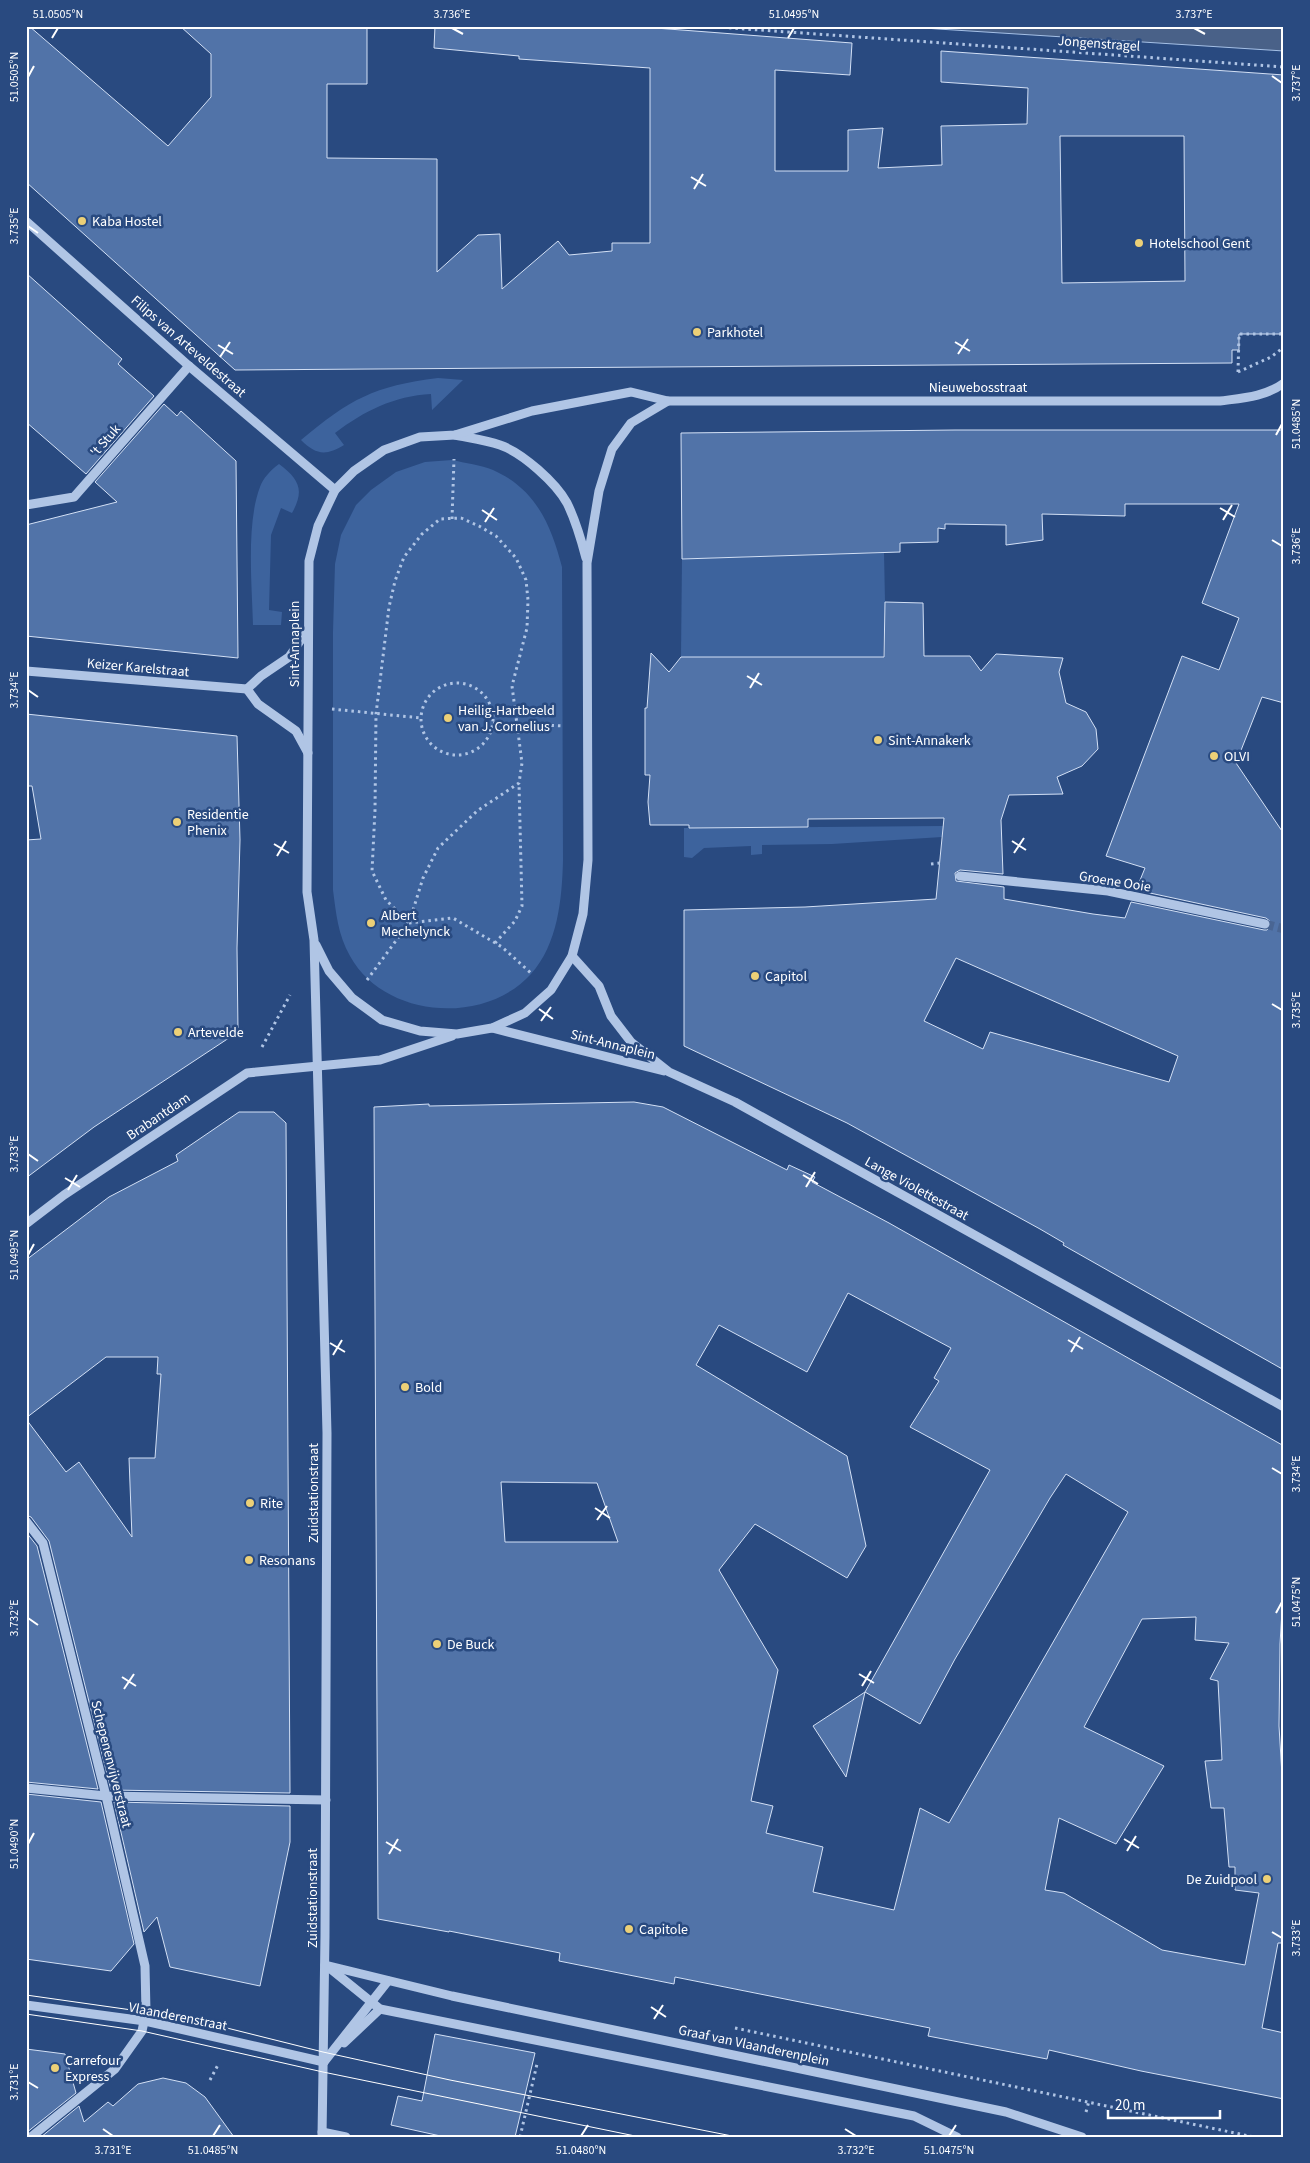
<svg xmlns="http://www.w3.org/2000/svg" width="1310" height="2163" viewBox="0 0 1310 2163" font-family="'Source Sans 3',sans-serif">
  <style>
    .green { fill: #3d639d }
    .water { fill: #496188; stroke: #a5c0e6 }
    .building { fill: #5173a8; stroke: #d3e0f5; fill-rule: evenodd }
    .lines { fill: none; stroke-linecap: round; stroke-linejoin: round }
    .minor-tunnel { stroke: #496593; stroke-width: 9; stroke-dasharray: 9 4.5; stroke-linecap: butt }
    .path { stroke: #b0c5e5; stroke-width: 3; stroke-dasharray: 2.5 4; stroke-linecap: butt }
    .minor { stroke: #b0c5e5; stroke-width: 9 }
    .tram { stroke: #fff; stroke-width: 1 }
    .ticks { fill: none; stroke: #fff; stroke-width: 2 }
    .poi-dot { fill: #ecd077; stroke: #294a80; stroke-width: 2 }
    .labels { text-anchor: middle; stroke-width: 5; stroke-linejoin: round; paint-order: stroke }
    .street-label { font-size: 14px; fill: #fff; stroke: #294a80 }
    .poi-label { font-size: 14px; fill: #fff; stroke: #294a80; text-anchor: start }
    .neatline { fill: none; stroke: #fff; stroke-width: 2 }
    .ticks-label { font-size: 12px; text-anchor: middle; fill: #fff }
  </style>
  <rect width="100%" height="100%" fill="#294a80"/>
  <g class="green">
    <path d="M438,378L463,380L432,410L431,394C394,396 364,411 335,433L344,445C326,456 316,455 301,440C350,399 374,386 438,378Z"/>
    <path d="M452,460C465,463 481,465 493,470C536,489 551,525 562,567L563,860C562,899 558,944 531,974C484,1026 384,1018 350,956C338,935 336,913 333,890V632L335,564L341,535L356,505L371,490L396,472L425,462Z"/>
    <path d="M279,464C299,479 305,490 292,513L281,508L271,535L269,610L282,612L281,625H253C252,586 246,523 260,487C263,478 271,470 279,464Z"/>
    <path d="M884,553L885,602L883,657H681L682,559Z"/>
    <path d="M943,826L942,837L832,844L762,845V854L751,855V846L704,848L692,858L684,857V828Z"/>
  </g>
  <path class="water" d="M897,26H1284V51L938,29Z"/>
  <g class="building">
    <path d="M26,26H29L168,146L211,97V54L180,26H367V84H327V158L437,159V272L478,235L500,234L502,289L558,241L569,255L612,251V243H650V68L519,59V56L434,48L435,26H629L852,43L850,75L775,70V171H848V130L883,128L878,168L942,165L941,126L1027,124L1028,88L941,82V51L1284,75V332H1281V334H1239V350H1232V363L235,370L26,182ZM1060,136H1184L1185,281L1062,283Z"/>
    <path d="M26,273L122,359L118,364L154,396L86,474L26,422Z"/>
    <path d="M164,404L177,416L181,411L236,461L238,658L26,636V525L117,502L95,482Z"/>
    <path d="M955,430H1284V703L1262,697L1236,763L1284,834V1370L1063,1245L1064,1243L1040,1229L847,1123L684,1046V910L805,907L936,899L944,818L808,819V827L689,828V825H650L648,802L650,775H645V708H647L651,653L669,672L681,657H884L885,602L923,603L924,656H970L981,671L996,654L1063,658L1059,672L1066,703L1086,712L1096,729L1098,749L1082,766L1057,777L1063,794L1009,795L1001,820L1003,874L960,870L955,873L956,881L1004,887V899L1093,914L1125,918L1131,902L1264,930H1267L1271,926V922L1266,918L1136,890L1145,868L1106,856L1182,656L1219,670L1239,618L1202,603L1239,504H1125V516L1042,514L1043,540L1006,545V525L945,524V529L938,528V542L900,543V552L682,559L681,433ZM956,958L1178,1056L1169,1082L990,1032L983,1049L924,1021Z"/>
    <path d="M26,714L237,736L240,840L237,948L238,1032L94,1127L26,1178V840L41,839L32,786H26Z"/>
    <path d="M634,1102L663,1107L787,1170L789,1165L815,1177L812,1182L889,1223L1284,1446V1577L1280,1644L1279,1726L1284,1808V1943H1278L1262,2028L1284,2033V2099L1141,2071L1049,2050L1047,2059L928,2036L930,2028L675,1977L674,1984L559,1961L560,1953L449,1931V1932L378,1919L374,1107L429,1104V1106ZM848,1293L951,1348L934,1378L939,1381L910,1427L990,1470L865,1692L920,1724L955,1659L1050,1498L1066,1474L1128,1512L949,1823L920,1808L894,1910L813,1892L823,1847L766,1833L773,1806L751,1801L778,1670L719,1570L755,1524L847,1578L866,1546L847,1456L696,1365L719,1325L807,1372ZM501,1482L597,1483L618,1542H505ZM1196,1617L1195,1640L1229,1643L1210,1679L1218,1681L1222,1760L1205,1761L1211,1808H1224L1229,1867H1235V1890L1259,1893L1245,1965L1162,1950L1064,1893L1045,1890L1059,1818L1116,1844L1164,1766L1084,1727L1142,1619Z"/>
    <path d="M239,1112H274L286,1123L290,1793L111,1790L49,1541L31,1517L26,1515V1419L66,1472L79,1462L132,1537L129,1458H155L161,1374H157L158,1357H106L26,1418V1260L109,1197L178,1161L176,1155Z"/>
    <path d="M26,1532L37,1546L98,1789L26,1782Z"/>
    <path d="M865,1692L846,1777L813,1726Z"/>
    <path d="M26,1794L101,1802L134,1944L111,1971L26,1959Z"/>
    <path d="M114,1802L290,1806V1842L260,1986L170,1967L157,1917L144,1932Z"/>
    <path d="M435,2034L535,2053L515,2137H445L391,2125L398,2096L422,2101Z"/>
    <path d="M26,2049L65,2054L76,2093L26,2133Z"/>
    <path d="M163,2078L186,2083L205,2097L234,2137H41L79,2106L84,2122L108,2102L113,2106L138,2084Z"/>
  </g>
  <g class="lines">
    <path class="minor-tunnel" d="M1265,924L1284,929"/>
    <g class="path">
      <path d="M703,26L1284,67"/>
      <path d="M1238,372L1271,357L1284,347"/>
      <path d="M1238,372L1239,334H1284"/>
      <path d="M452,519L454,459"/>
      <circle cx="457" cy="719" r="36"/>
      <path d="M332,709L421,718"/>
      <path d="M493,723L564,726"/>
      <path d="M931,864L940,863"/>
      <path d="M409,923L453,918L502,947L532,974"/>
      <path d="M495,943L515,921L522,906L519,784"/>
      <path d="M367,980L409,923L423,878L438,848L477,811L519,783L522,763L512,686L527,628L528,600L526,580L516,558L496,536L479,526L461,518L440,519L422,534L404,557L395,581L389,607L376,714L375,810L372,871L386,900L409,923"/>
      <path d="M262,1047L290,995"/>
      <path d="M735,2028L1254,2137"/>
      <path d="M210,2080L219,2063"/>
      <path d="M1086,2112L1089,2101"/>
      <path d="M520,2137L537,2064"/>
    </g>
    <g class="minor">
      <path d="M26,221L189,366L335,490"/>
      <path d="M455,435C470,438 486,440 500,445C523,453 556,483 567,503C576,521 581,539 586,558"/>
      <path d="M26,505L74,497L189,366"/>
      <path d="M26,671L247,689L261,676L289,657L307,631"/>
      <path d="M247,689L258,704L296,731L308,753"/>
      <path d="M960,876L1108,891L1265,924"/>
      <path d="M316,945L329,971L352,998L382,1020L420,1031L457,1034L492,1028L525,1013L551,990L572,956L583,914L588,860L587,563L599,491L612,449L631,423L668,401"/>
      <path d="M572,956L599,986L611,1016L631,1042L669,1072L735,1102L1284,1407"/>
      <path d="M492,1028L664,1071"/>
      <path d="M26,1224L64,1195L247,1073L380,1060L452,1036"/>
      <path d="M26,1521L43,1543L106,1796L145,1966L146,2012L142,2031L115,2069L31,2137"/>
      <path d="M26,1788L106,1796L326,1800"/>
      <path d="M325,1965L452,1996L1006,2112L1082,2137"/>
      <path d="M327,1966L380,2009L914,2116L957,2137"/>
      <path d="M26,2005L145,2021L324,2062"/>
      <path d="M344,2043L380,2009"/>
      <path d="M324,2062L388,1981"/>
      <path d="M322,2132L346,2137"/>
      <path d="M322,2137L325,1936L327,1433L314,940L307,892L309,561L318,526L335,490L354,471L384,450L420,437L455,435L532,411L631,392L668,401H1220C1242,398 1265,397 1284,383"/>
    </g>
    <g class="tram">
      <path d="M26,1995L146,2012L227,2028L323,2052L450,2080L737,2137"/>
      <path d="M26,2014L142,2031L323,2072L640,2137"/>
    </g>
  </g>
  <path class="ticks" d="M452,28L463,34M1194,28L1205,34M52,38L58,28M788,38L794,28M1272,76L1282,83M28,77L34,66M691,177L706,186M694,189L703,174M28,226L38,233M955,342L970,351M218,345L233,354M958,354L968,339M220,357L230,342M1276,435L1282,424M1220,508L1235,517M482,510L497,520M1223,520L1232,505M485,522L494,508M1272,540L1282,546M747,676L762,685M750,688L759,673M28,690L38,697M1012,841L1026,850M274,844L289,853M1014,853L1024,838M277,856L286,841M1272,1004L1282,1010M539,1009L553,1019M541,1021L551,1007M28,1154L38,1161M803,1175L818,1184M65,1178L80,1187M806,1187L815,1172M68,1190L77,1175M28,1255L34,1244M1068,1340L1083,1349M330,1343L345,1352M1071,1352L1080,1337M333,1355L342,1340M1272,1468L1282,1474M595,1508L610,1518M597,1520L607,1506M1276,1613L1282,1602M28,1618L38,1625M859,1674L874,1683M122,1677L136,1686M862,1686L871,1671M124,1689L134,1674M1124,1839L1139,1848M386,1842L401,1851M28,1844L34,1833M1127,1851L1136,1836M389,1854L398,1839M1272,1932L1282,1938M651,2007L666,2017M654,2019L663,2005M28,2082L38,2088M103,2129L113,2136M845,2129L856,2136M213,2136L220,2125M581,2136L588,2125M949,2136L956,2125"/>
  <g class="poi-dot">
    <circle cx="82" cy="221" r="5"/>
    <circle cx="1139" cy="243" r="5"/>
    <circle cx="697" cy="332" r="5"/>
    <circle cx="448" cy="718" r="5"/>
    <circle cx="878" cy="740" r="5"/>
    <circle cx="1214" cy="756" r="5"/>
    <circle cx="177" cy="822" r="5"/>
    <circle cx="371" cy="923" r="5"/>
    <circle cx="755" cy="976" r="5"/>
    <circle cx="178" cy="1032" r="5"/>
    <circle cx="405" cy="1387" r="5"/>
    <circle cx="250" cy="1503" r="5"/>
    <circle cx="249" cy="1560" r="5"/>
    <circle cx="437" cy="1644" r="5"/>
    <circle cx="1267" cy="1879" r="5"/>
    <circle cx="629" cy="1929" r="5"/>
    <circle cx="55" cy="2068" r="5"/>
  </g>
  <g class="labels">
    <g class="street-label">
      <text transform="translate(1099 43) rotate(4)" y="5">Jongenstragel</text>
      <text transform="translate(189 346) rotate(41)" y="5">Filips van Arteveldestraat</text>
      <text x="978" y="392">Nieuwebosstraat</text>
      <text transform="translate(105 440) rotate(-49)" y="5">'t Stuk</text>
      <text transform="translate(294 644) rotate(-90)" y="5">Sint-Annaplein</text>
      <text transform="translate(138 667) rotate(5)" y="5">Keizer Karelstraat</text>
      <text transform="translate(1115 881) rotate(9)" y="5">Groene Ooie</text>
      <text transform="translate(613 1044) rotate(14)" y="5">Sint-Annaplein</text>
      <text transform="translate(158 1116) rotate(-34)" y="5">Brabantdam</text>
      <text transform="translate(917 1188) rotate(29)" y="5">Lange Violettestraat</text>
      <text transform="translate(313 1493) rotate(-90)" y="5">Zuidstationstraat</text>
      <text transform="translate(112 1764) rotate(76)" y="5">Schepenenvijverstraat</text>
      <text transform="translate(312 1898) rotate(-90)" y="5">Zuidstationstraat</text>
      <text transform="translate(178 2016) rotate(11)" y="5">Vlaanderenstraat</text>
      <text transform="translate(754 2045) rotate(12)" y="5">Graaf van Vlaanderenplein</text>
    </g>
    <g class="poi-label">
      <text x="92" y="226">Kaba Hostel</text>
      <text x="1149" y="248">Hotelschool Gent</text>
      <text x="707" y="337">Parkhotel</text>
      <text x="458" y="715">Heilig-Hartbeeld<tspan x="458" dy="16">van J. Cornelius</tspan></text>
      <text x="888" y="745">Sint-Annakerk</text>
      <text x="1224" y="761">OLVI</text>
      <text x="187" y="819">Residentie<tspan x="187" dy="16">Phenix</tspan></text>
      <text x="381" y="920">Albert<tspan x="381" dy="16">Mechelynck</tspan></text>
      <text x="765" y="981">Capitol</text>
      <text x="188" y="1037">Artevelde</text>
      <text x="415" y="1392">Bold</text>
      <text x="260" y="1508">Rite</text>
      <text x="259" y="1565">Resonans</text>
      <text x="447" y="1649">De Buck</text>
      <text x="1257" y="1884" text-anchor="end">De Zuidpool</text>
      <text x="639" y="1934">Capitole</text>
      <text x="65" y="2065">Carrefour<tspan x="65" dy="16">Express</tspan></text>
    </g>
  </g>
  <rect width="1310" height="2163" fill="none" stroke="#294a80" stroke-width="55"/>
  <path d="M1108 2110v8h112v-8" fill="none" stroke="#ffffff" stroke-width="2.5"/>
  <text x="1115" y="2110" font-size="15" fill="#ffffff" stroke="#294a80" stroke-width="4" paint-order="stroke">20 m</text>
  <rect x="28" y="28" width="1254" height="2108" class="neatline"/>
  <g class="ticks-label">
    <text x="58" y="18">51.0505°N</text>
    <text x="452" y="18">3.736°E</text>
    <text x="794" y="18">51.0495°N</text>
    <text x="1194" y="18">3.737°E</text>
    <text transform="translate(14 77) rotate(-90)" y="4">51.0505°N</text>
    <text transform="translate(1296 83) rotate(-90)" y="4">3.737°E</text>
    <text transform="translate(14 226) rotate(-90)" y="4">3.735°E</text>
    <text transform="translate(1296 424) rotate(-90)" y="4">51.0485°N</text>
    <text transform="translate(1296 546) rotate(-90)" y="4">3.736°E</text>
    <text transform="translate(14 690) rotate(-90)" y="4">3.734°E</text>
    <text transform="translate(1296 1010) rotate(-90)" y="4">3.735°E</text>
    <text transform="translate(14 1154) rotate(-90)" y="4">3.733°E</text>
    <text transform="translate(14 1255) rotate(-90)" y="4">51.0495°N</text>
    <text transform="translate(1296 1474) rotate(-90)" y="4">3.734°E</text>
    <text transform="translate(1296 1602) rotate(-90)" y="4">51.0475°N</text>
    <text transform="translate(14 1618) rotate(-90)" y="4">3.732°E</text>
    <text transform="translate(14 1844) rotate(-90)" y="4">51.0490°N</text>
    <text transform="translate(1296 1938) rotate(-90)" y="4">3.733°E</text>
    <text transform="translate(14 2082) rotate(-90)" y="4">3.731°E</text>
    <text x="113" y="2154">3.731°E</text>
    <text x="213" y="2154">51.0485°N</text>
    <text x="581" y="2154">51.0480°N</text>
    <text x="856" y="2154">3.732°E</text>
    <text x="949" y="2154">51.0475°N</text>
  </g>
</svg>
